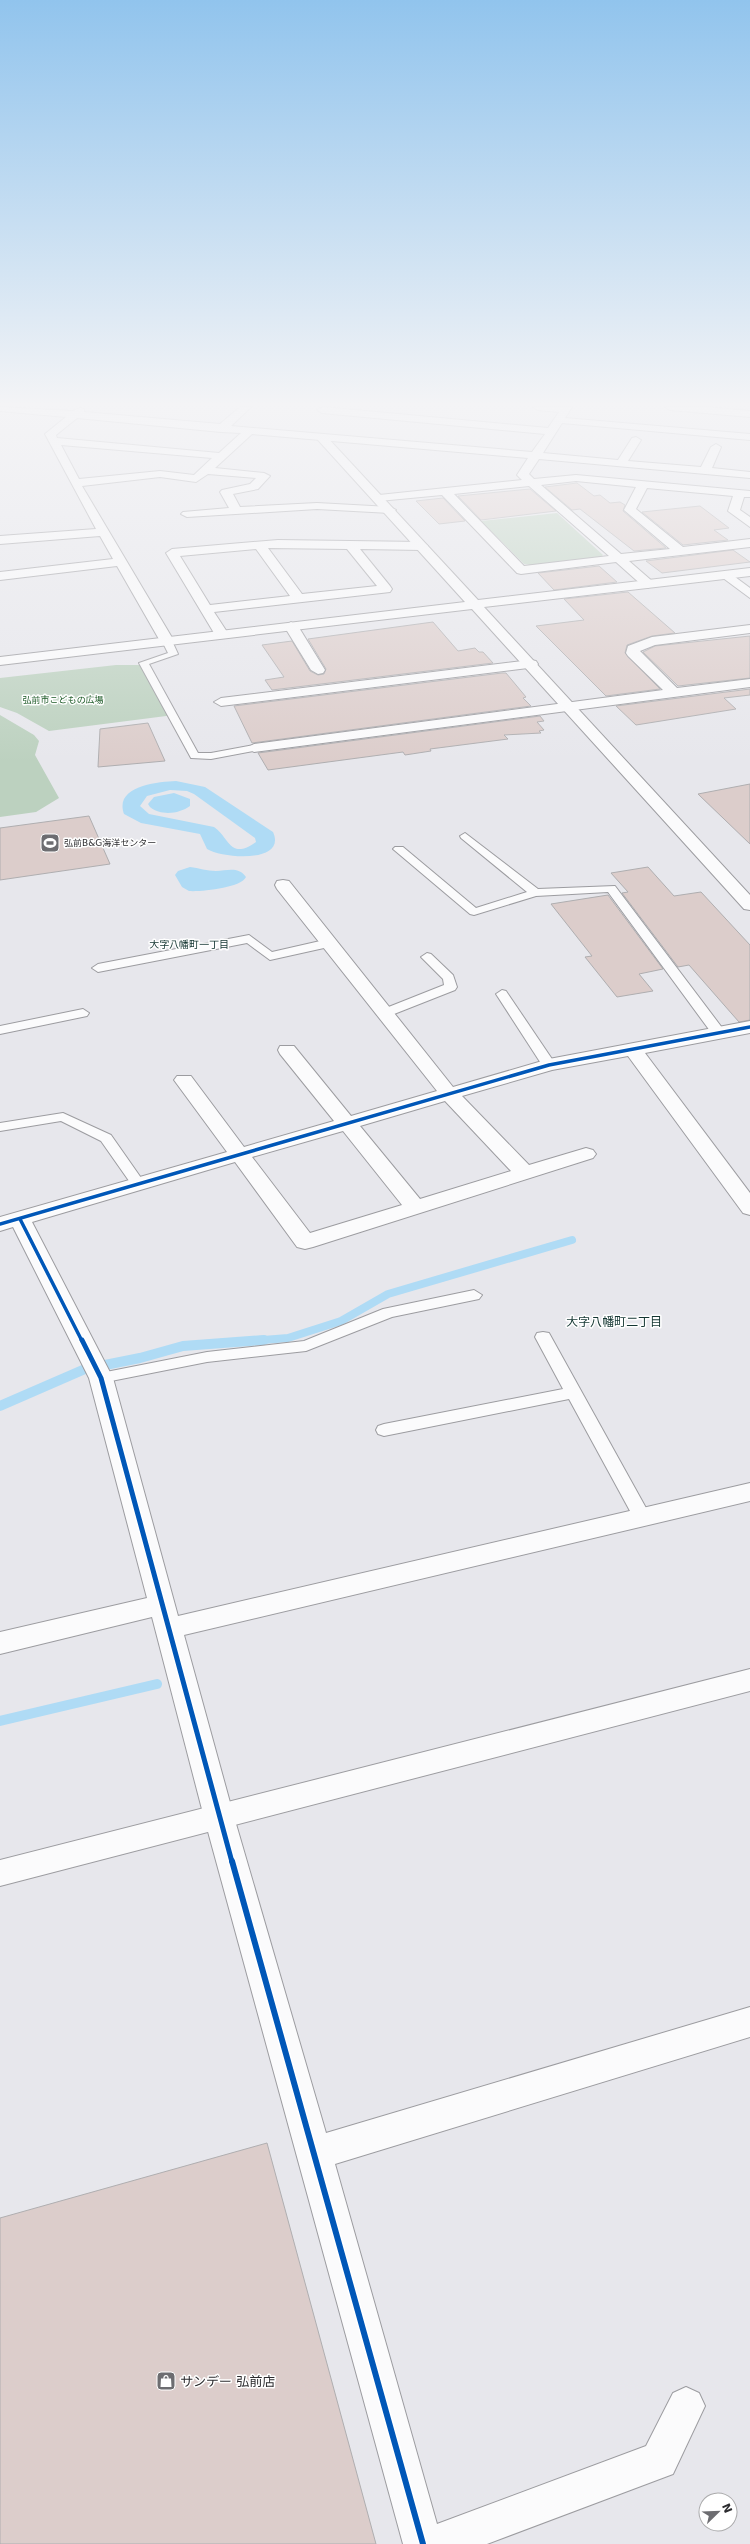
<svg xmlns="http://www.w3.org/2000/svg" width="750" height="2544" viewBox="0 0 750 2544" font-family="'DejaVu Sans','Noto Sans JP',sans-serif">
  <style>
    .green { fill: #bcd1bf }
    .water { fill: #afdbf5; fill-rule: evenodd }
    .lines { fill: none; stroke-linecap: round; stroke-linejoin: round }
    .stream-far1 { stroke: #afdbf5; stroke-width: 8 }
    .stream { stroke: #afdbf5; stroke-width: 10 }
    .building { fill: #dccdcb; stroke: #afaeb0 }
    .service-casing { stroke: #9c9ca0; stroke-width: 2 }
    .minor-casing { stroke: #9c9ca0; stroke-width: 2 }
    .tertiary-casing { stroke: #9c9ca0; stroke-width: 2 }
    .service { fill: #fbfbfc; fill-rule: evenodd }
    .minor { fill: #fbfbfc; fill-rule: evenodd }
    .tertiary { fill: #fbfbfc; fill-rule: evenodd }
    .cycleway-far2-casing { stroke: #fff; stroke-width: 6 }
    .cycleway-far1-casing { stroke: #fff; stroke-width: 8 }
    .cycleway-casing { stroke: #fff; stroke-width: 9 }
    .cycleway-far2 { stroke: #0057b8; stroke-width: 3.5 }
    .cycleway-far1 { stroke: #0057b8; stroke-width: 5 }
    .cycleway { stroke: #0057b8; stroke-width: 6 }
    .labels { text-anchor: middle; stroke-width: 3; stroke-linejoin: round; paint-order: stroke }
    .far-park-label { font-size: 9px; fill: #1a5824; stroke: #fff }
    .far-poi-label { font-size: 9px; fill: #2c2c2f; stroke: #fff; text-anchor: start }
    .far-neighbourhood-label { font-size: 10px; fill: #133531; stroke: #fff }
    .neighbourhood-label { font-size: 12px; fill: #133531; stroke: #fff }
    .near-poi-label { font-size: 13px; fill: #2c2c2f; stroke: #fff; text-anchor: start }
  </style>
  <rect width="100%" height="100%" fill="#e7e7ec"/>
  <g class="green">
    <path d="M557,513L603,555L599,558L531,565L524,564L481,521Z"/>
    <path d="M116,665H150L174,715L49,731L17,713L0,707V678Z"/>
    <path d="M0,715L34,735L39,741L35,755L59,798L36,812L0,817Z"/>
  </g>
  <g class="water">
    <path d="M176,781L205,787L273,832C287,863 224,859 207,849L200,834L141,823L124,814C114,786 157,782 176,781ZM170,790L187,791L194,794L255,838L256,842C230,861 229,837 214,827L149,814L140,806L147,796Z"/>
    <path d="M174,793L190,799V806C179,814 161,816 150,807L148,804L154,797Z"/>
    <path d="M190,867C199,868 207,871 216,871C227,871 238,866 246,877C241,888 200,892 189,891L182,887L175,875L178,871Z"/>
  </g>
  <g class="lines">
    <path class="stream-far1" d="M251,1341L288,1338L341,1321L388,1294L572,1240"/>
    <g class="stream">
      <path d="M0,1406L85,1369L140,1358L183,1346L264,1340"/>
      <path d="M0,1721L157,1684"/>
    </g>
  </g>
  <g class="building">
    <path d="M577,483L594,496L600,495L610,503L620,502L625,505L623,511L666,548L634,551L580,509L572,510L545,487Z"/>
    <path d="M530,489L556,511L481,520L458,496Z"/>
    <path d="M443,498L465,521L439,524L416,501Z"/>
    <path d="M700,506L729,528L714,530L728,540L683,545L642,512Z"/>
    <path d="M733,550L750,562L662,573L646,561Z"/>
    <path d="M599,566L617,582L554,590L538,573Z"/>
    <path d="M628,592L675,633L652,636L627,645L625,653L660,689L606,696L536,626L584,620L564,599Z"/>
    <path d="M433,622L458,651L475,648L479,652H483L493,663L272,690L265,680L284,677L262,645L292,641L310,671L318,675L324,674L326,669L308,639Z"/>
    <path d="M750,636V678L678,686L643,652L655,646Z"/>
    <path d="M502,673H506L526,697L523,698L531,706L252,743L234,706Z"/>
    <path d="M750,689V695L724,698L736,709L636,725L616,706Z"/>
    <path d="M540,716L544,721L537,722L544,730L539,731L541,733L504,735L508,739L430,749L431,751L405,755L403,752L268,770L258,753Z"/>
    <path d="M148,723L165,761L98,767L100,729Z"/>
    <path d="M750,784V844L698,794Z"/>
    <path d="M89,816L110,864L0,880V828Z"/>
    <path d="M648,867L674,896L701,892L750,945V1020L739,1022L689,965L678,967L622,893L628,892L611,873Z"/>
    <path d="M608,895L663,969L639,974L653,991L617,997L585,957L592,956L551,904Z"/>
    <path d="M267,2143L376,2544H0V2218Z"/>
  </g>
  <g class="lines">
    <g class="service-casing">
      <g id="service">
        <path d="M167,638L172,641L178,654L149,664L198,753H211L254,745L259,748L258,750L211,759L191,758L139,663L168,653L162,641Z"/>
        <path d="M465,833L538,889L615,886L723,1029L724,1032L723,1035H713L608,892L536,896L474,915L470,914L393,849L395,847H403L476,908L527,892L461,838L460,836Z"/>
        <path d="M249,935L272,952L329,939L335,943L333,946L270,960L247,943L98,972L92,968L98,964Z"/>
        <path d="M427,953L431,954L453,975L457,987L455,990L389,1016H381L379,1013L381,1010L444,985L443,979L421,957Z"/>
        <path d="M502,990L506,991L556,1065L554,1068H544L542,1065L496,994Z"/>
        <path d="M83,1009L89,1013L87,1016L0,1034V1026Z"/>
        <path d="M63,1113L111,1135L146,1185L144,1188H134L101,1141L61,1121L0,1131V1123Z"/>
        <path d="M474,1290L482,1295L479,1299L392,1317L306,1351L207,1362L101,1383L95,1382L93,1378L95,1374L101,1373L207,1352L304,1341L383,1309Z"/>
        <path d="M543,1332L549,1333L651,1517L648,1522L642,1523L636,1522L569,1399L384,1436L378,1434L376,1430L378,1426L384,1424L563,1389L535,1337L537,1333Z"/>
      </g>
    </g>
    <g class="minor-casing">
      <g id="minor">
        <path d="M0,407L73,411L80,408L84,409V412L220,424L240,407H251L231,426L532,452L545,434L322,413L317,410L323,407L548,428L559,412L538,410L533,407H572L565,418L750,434V440L562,423L543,453L618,460L632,438L636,437L641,440L628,461L701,467L711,447L716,444L721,447L712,468L750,472V478L539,459L529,474L534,479L576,475L750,491V497H744L740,510L750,517V527L728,511L733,496L647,488L636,509L683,547L750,539V547L629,561L652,581L654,584L648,588L644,587L616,562L521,574L517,573L442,495L379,501L373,498L379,495L522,480L517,475L528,458L252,434L215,468L264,473L270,476L258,489L233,494L240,507L317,503L390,507L396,510L390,513L317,509L187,517L181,514L183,512L229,508L220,492L222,490L250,484L256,478L208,474L196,482L160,477L82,486L174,641L167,645L160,641L117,566L0,580V572L113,559L100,536L0,544V536L96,529L45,434L66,417L0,411ZM77,418L221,432L241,433L219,453L57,438L56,435ZM61,445L212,458L194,475L160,471L79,479ZM576,481L636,487L624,510L670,549L621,554L541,485ZM529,486L609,556L524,566L454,494Z"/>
        <path d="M665,407H706L750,411V417L670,410Z"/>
        <path d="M278,540L422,542L428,546L422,550L360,549L390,586L392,589L390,592L214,612L229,635L227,638H217L166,553L172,549ZM268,548L347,549L377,586L302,594ZM256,549L290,596L210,605L180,556Z"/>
        <path d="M727,571L750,588V598L723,578L721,575Z"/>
        <path d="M291,622L298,626L325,670L323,673L318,674L311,670L284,626Z"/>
        <path d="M750,625V633L655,645L640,651L677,688L750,679V687L254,752L247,748L254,744L663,690L628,656L626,653L628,646L652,637Z"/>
        <path d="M531,660L536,661L538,664L536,667L221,706L214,702L221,698Z"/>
        <path d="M283,880L289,881L453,1087L549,1059L750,1021V1033L645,1053L750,1193V1215L743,1213L628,1056L552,1070L462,1096L529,1165L586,1148L593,1150L596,1154L593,1158L313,1247L305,1249L297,1247L235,1162L32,1222L113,1378L178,1616L750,1483V1501L184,1635L234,1817L326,2133L750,2007V2037L335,2164L437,2524L646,2446L673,2393L686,2387L699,2393L705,2406L673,2474L487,2544H403L204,1817L152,1617L0,1654V1632L147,1598L89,1378L13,1227L0,1231V1217L227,1152L174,1080L177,1076H191L244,1147L334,1121L280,1054L278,1050L280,1046H294L351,1116L437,1091L277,889L275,885L277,881ZM445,1101L511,1171L420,1199L360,1126ZM343,1131L402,1205L310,1233L252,1157Z"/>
      </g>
    </g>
    <g class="tertiary-casing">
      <g id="tertiary">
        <path d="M322,435L326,436L478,600L750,568V576L484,607L750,895V910L744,909L472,609L0,665V657L465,602L318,440V436Z"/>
        <path d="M750,1669V1691L0,1886V1860Z"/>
      </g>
    </g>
    <use href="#service" class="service"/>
    <use href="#minor" class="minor"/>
    <use href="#tertiary" class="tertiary"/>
    <g class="cycleway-far2-casing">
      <g id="cycleway-far2">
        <path d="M20,1219L82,1341"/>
        <path d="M0,1224L549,1065L750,1027"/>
      </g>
    </g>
    <g class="cycleway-far1-casing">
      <path id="cycleway-far1" d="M82,1340L101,1378L232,1862"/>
    </g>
    <g class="cycleway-casing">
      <path id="cycleway" d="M232,1861L423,2544"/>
    </g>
    <use href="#cycleway-far2" class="cycleway-far2"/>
    <use href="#cycleway-far1" class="cycleway-far1"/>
    <use href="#cycleway" class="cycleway"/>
  </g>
  <linearGradient id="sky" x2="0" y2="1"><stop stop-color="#91c4ed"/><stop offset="0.53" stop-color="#f4f4f6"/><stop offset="1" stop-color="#f4f4f6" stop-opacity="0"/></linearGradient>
  <rect width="750" height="763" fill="url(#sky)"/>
  <defs>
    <g id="stadium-square" transform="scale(1)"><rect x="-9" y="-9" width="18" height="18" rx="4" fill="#6d6d71" stroke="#fff"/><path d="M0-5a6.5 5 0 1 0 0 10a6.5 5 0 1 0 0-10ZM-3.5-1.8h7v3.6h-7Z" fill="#fff"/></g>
    <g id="shop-square" transform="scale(1)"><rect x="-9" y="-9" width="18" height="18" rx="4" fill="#6d6d71" stroke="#fff"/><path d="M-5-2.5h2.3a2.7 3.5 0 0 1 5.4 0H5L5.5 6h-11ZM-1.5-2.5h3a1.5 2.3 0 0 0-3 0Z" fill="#fff"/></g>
  </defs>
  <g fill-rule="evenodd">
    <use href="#stadium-square" x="50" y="843"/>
    <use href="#shop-square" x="166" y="2381"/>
  </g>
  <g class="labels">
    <g class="far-park-label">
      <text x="63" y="703">弘前市こどもの広場</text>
    </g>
    <g class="far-poi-label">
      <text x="64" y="846">弘前B&amp;G海洋センター</text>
    </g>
    <g class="far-neighbourhood-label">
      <text x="189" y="948">大字八幡町一丁目</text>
    </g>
    <g class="neighbourhood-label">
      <text x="614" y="1326">大字八幡町二丁目</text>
    </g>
    <g class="near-poi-label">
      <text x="180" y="2386">サンデー 弘前店</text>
    </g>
  </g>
  <g transform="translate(718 2512) rotate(67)"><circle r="19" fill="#ffffff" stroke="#ababac"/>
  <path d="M0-3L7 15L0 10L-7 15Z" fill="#6d6d71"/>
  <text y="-6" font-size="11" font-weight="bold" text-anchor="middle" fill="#2c2c2f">N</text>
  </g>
</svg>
